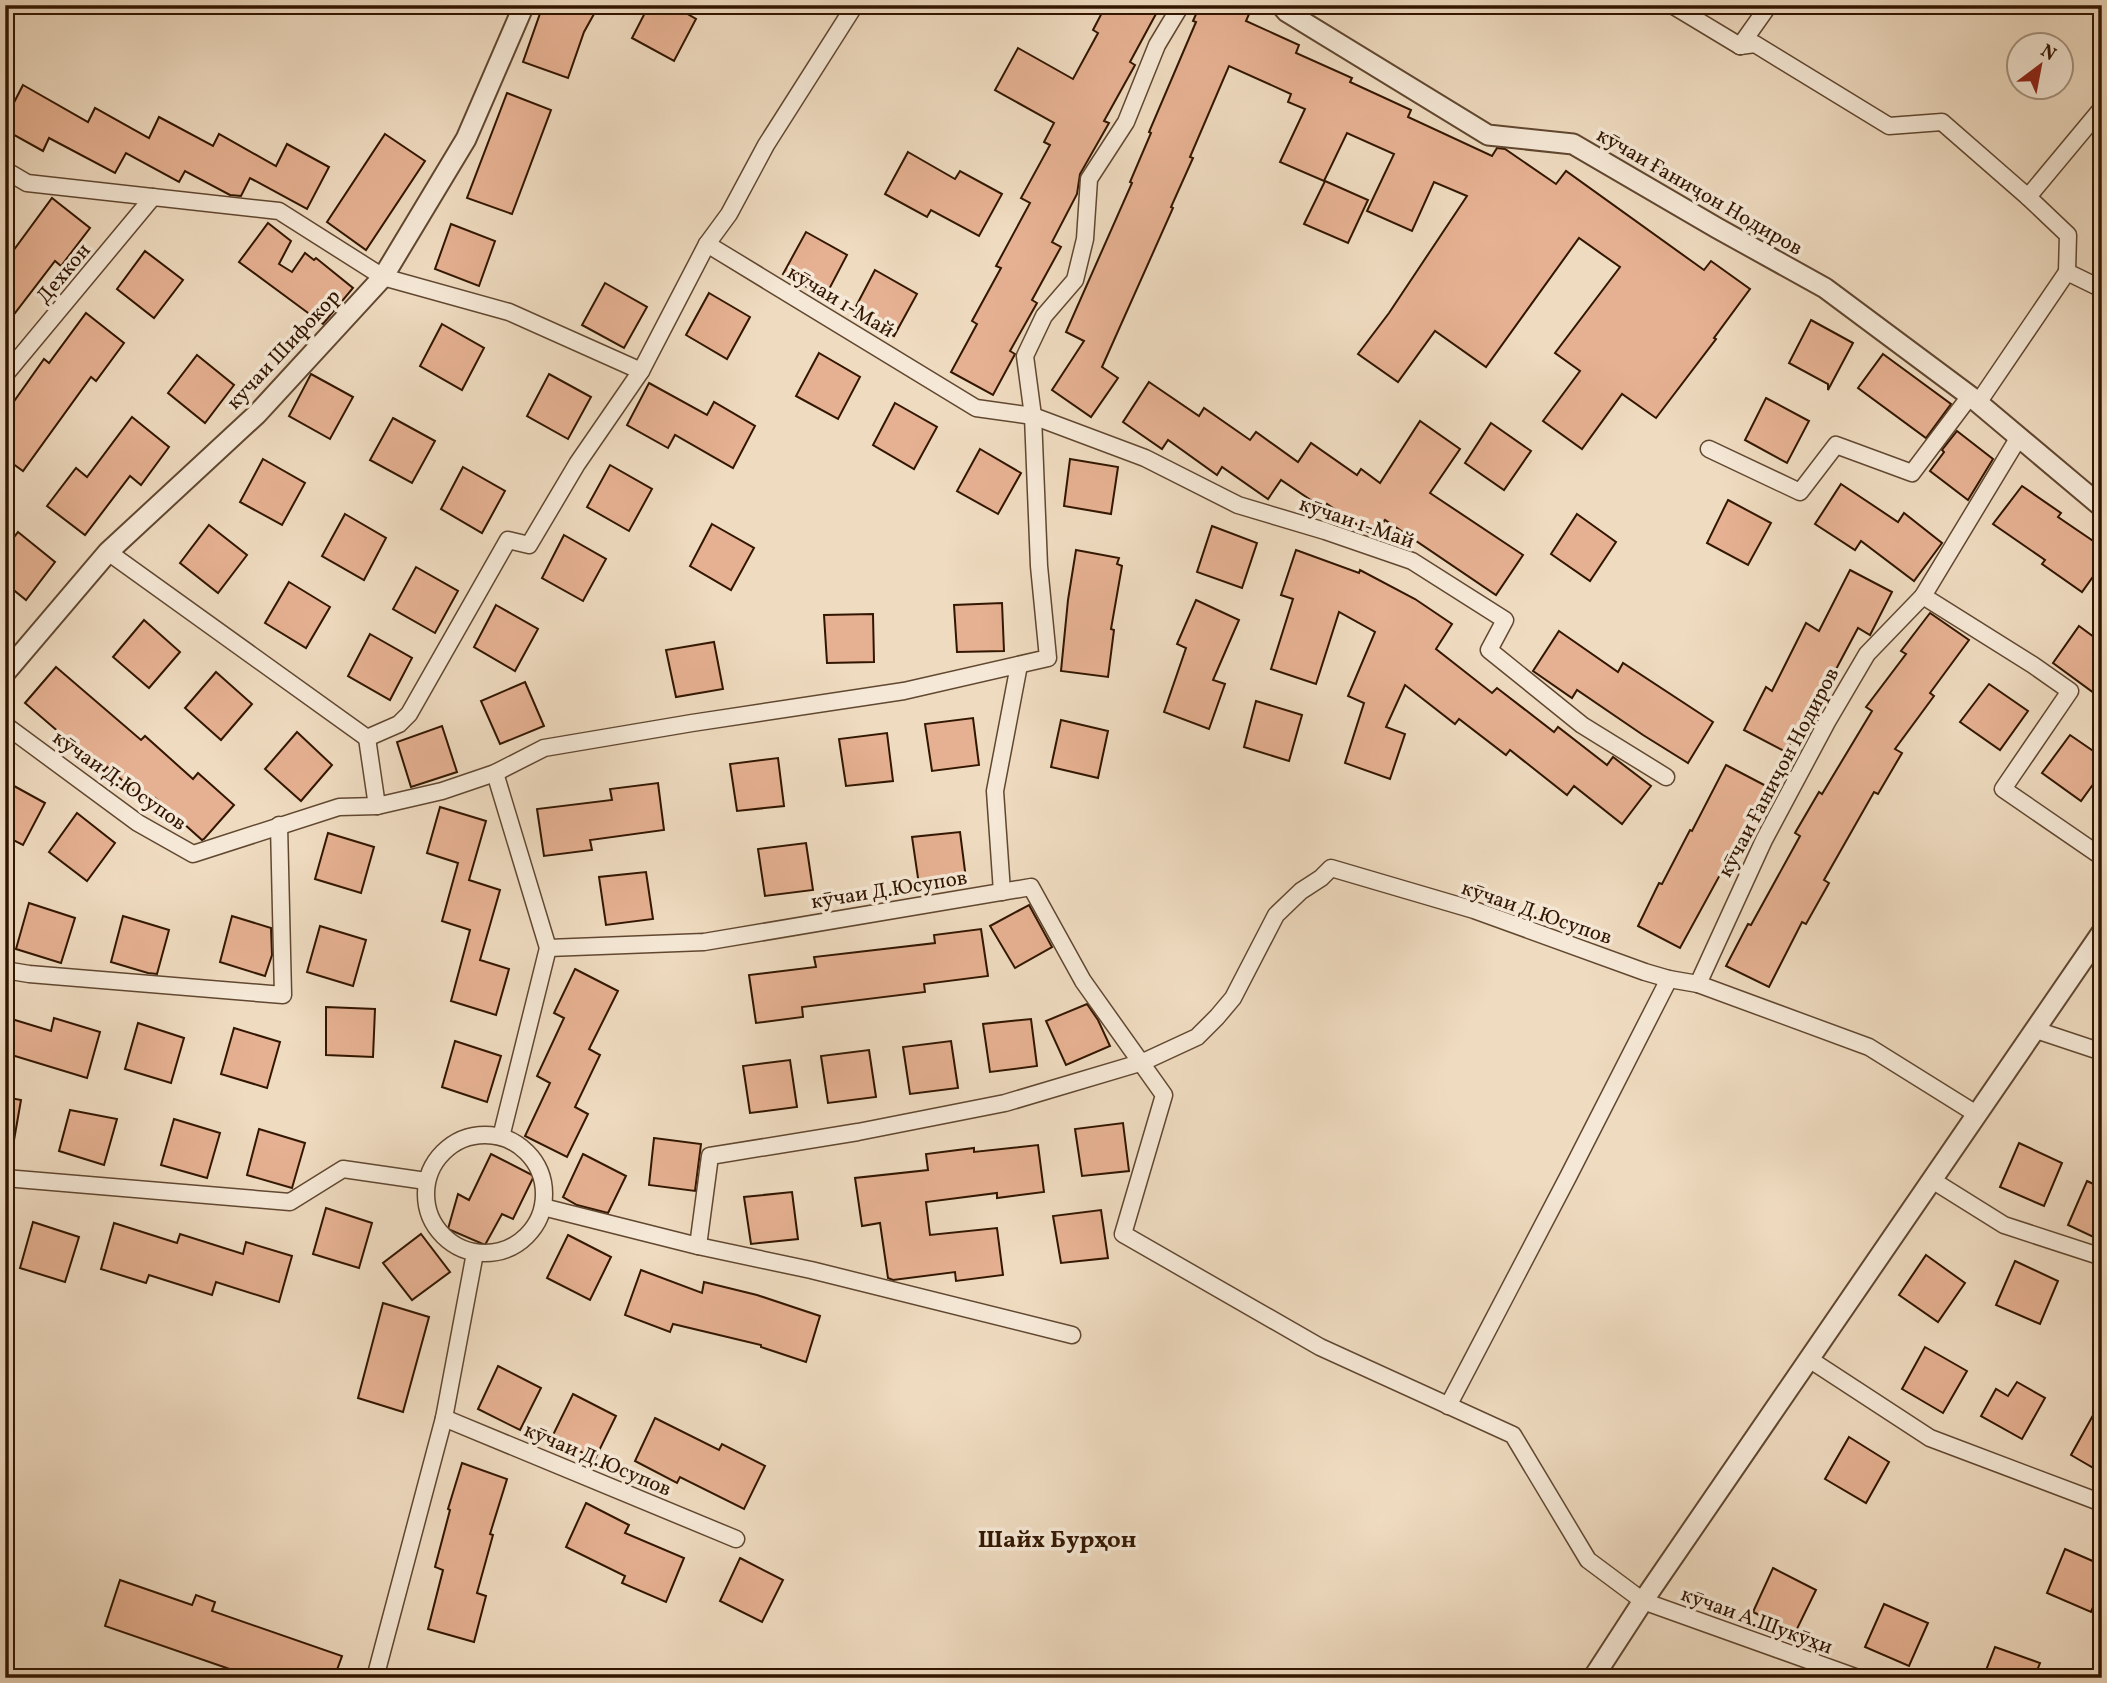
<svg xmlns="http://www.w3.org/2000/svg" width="2107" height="1683" viewBox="0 0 2107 1683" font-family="Vollkorn,serif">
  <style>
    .building { fill: #e6b192; stroke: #321600; stroke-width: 2 }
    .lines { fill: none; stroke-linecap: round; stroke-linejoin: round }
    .minor-casing { stroke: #614730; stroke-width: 19 }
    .tertiary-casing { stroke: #614730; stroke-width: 23 }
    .minor { stroke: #f5e8d6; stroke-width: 16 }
    .tertiary { stroke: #f5e8d6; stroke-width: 19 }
    .labels { text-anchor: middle; stroke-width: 7; stroke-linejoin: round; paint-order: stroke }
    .street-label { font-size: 21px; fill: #321600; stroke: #f5e8d6 }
    .quarter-label { font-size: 24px; font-weight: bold; fill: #321600; stroke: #f5e8d6 }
  </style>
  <rect width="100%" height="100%" fill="#efdbc0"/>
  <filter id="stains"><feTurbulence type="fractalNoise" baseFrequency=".00286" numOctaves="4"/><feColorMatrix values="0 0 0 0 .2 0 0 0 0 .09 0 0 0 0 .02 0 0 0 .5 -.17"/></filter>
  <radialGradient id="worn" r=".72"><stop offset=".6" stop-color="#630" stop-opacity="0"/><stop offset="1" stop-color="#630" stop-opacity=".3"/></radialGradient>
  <g class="building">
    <path d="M543,5H599L584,32L568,78L523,62Z"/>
    <path d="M649,5H672L696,19L674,61L632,38Z"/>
    <path d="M1106,5H1146L1157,12L1130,62L1135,65L1104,121L1109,123L1080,174L1077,194L1052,242L1061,247L1032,300L1037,303L1010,351L1015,354L993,395L951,372L977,324L972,321L1001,268L996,266L1030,203L1021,198L1050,145L1044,142L1054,123L995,90L1018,48L1073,79L1098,33L1093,30Z"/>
    <path d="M1200,5H1253L1246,21L1299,45L1296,53L1352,78L1350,82L1411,110L1408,117L1492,156L1497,148L1505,149L1556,184L1566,171L1704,270L1711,261L1750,289L1714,338L1716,339L1656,418L1622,394L1582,449L1543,421L1580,371L1555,353L1620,267L1579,238L1486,367L1435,331L1398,382L1358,354L1389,313L1467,196L1434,182L1412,231L1367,211L1394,154L1347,133L1324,181L1280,162L1305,109L1288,102L1291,94L1229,66L1190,157L1193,158L1171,207L1173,208L1102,367L1118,378L1091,417L1052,390L1084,341L1066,332L1132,183L1130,182L1151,133L1149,132L1196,22L1193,21Z"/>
    <path d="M23,85L88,122L95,108L149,138L159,117L213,146L219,134L276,166L287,144L329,167L307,209L250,178L241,196L230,195L185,171L179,182L126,153L115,173L49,138L43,151L5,130V120Z"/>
    <path d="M507,93L551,110L512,214L467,198Z"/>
    <path d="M385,134L425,161L366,250L327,222Z"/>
    <path d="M908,152L955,179L960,171L1002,194L979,236L931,210L927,217L885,194Z"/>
    <path d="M1325,181L1368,200L1348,243L1304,224Z"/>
    <path d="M52,198L90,228L61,266L55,261L15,313L5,305V244L13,251Z"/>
    <path d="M268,223L291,241L279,264L292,272L305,253L314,260L316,258L353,288L323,324L239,262Z"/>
    <path d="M451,224L495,241L479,286L435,269Z"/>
    <path d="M806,232L847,255L825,297L783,274Z"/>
    <path d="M145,251L183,280L154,318L117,289Z"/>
    <path d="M875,270L917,294L894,336L853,312Z"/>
    <path d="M605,283L647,307L624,348L582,325Z"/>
    <path d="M709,293L750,317L727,359L686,335Z"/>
    <path d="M86,313L124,343L96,381L91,377L23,471L5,458V414L44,359L49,363Z"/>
    <path d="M1811,320L1853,343L1828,390V384L1789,363Z"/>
    <path d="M442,324L484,348L462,390L420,366Z"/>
    <path d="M819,353L860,377L838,419L796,396Z"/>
    <path d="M1883,354L1951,404L1926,438L1858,388Z"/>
    <path d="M197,355L234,385L205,423L168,393Z"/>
    <path d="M311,374L353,397L330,439L289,416Z"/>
    <path d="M549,374L591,397L568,439L527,416Z"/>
    <path d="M1149,382L1199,416L1204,408L1250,440L1256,432L1298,462L1311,443L1357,475L1361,469L1380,483L1420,421L1460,449L1430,493L1523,555L1496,595L1385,520L1374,536L1327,504L1324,509L1281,480L1268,499L1222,467L1217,475L1168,440L1162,449L1123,422Z"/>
    <path d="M649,383L707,415L714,402L755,426L733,468L675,435L668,448L627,425Z"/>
    <path d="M1766,398L1809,421L1787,463L1745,440Z"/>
    <path d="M895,403L937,427L914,469L873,445Z"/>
    <path d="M132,417L169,447L141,485L130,476L85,535L47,506L76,468L87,477Z"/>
    <path d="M393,418L435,441L412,483L370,460Z"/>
    <path d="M1491,423L1531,451L1504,490L1465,463Z"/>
    <path d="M1957,431L1993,459L1968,500L1930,471L1944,452L1942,450Z"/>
    <path d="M980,449L1021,473L998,514L957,491Z"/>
    <path d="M263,459L305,483L282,525L240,502Z"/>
    <path d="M1070,459L1118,467L1111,514L1064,506Z"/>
    <path d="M610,465L652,489L629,531L587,507Z"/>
    <path d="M463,467L505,491L482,533L441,509Z"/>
    <path d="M1841,484L1898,522L1904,513L1942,543L1914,581L1861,541L1855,550L1815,524Z"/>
    <path d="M2022,486L2061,513L2058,517L2102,547V564L2082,592L2042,564L2045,560L1993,524Z"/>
    <path d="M1728,500L1771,523L1748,565L1707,543Z"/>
    <path d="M345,514L386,538L364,580L322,556Z"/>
    <path d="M1577,514L1616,542L1590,581L1551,554Z"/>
    <path d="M712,524L754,548L731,590L690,566Z"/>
    <path d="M209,525L247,555L218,593L180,563Z"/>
    <path d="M1212,526L1257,543L1242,588L1197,572Z"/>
    <path d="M18,532L55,562L26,600L5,583V549Z"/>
    <path d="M564,535L606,559L583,601L542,578Z"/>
    <path d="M1076,550L1119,558L1117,564L1122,566L1111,629L1114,630L1108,677L1061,671L1068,600Z"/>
    <path d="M1296,550L1359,573L1360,570L1415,599L1452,624L1436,649L1492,693L1497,688L1554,732L1558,727L1607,765L1613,757L1651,786L1622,824L1574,786L1567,795L1510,750L1506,755L1459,719L1455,724L1405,685L1386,727L1405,734L1390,779L1345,763L1364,703L1348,696L1375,632L1339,612L1316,684L1271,669L1293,599L1281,595Z"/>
    <path d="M416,567L458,591L435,633L393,609Z"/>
    <path d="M1850,570L1892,592L1870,635L1858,628L1826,688L1821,686L1786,752L1744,730L1766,687L1772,691L1806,623L1819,631Z"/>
    <path d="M289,582L330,607L306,648L265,623Z"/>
    <path d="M1196,600L1239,620L1213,680L1225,684L1209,729L1164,712L1186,648L1177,644Z"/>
    <path d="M1002,603L1004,651L957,652L954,605Z"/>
    <path d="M496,605L538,629L515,671L474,647Z"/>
    <path d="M1930,613L1969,640L1930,693L1934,696L1895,749L1902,753L1878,794L1874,792L1824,880L1829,883L1806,924L1802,922L1769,987L1726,966L1748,924L1751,925L1800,836L1795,833L1819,792L1822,794L1872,711L1866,707L1906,654L1901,651Z"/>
    <path d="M873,614L874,662L827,663L824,615Z"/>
    <path d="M144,620L180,652L149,688L113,657Z"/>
    <path d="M2079,626L2102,643V682L2094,693L2053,663Z"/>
    <path d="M1559,631L1618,672L1623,663L1713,722L1688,763L1643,735L1577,690L1572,698L1533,671Z"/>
    <path d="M370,634L412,658L390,700L348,676Z"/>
    <path d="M714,642L723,689L676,697L666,650Z"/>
    <path d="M56,667L141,740L145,736L193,779L198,773L234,805L204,839L202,840L155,798L149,804L107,767L104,771L25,703Z"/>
    <path d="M216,672L252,704L221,740L185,708Z"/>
    <path d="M525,682L544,726L500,744L481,701Z"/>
    <path d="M1989,684L2028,711L2000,750L1960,722Z"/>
    <path d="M1256,701L1302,715L1289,761L1244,747Z"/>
    <path d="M973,718L979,765L932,771L925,724Z"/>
    <path d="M1061,720L1108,731L1098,778L1051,767Z"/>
    <path d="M442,726L457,772L411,787L397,742Z"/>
    <path d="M297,732L332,765L301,801L265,769Z"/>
    <path d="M887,733L893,781L846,786L839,739Z"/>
    <path d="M2070,735L2102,757V772L2081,801L2042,773Z"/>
    <path d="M778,758L784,806L737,811L730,764Z"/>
    <path d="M1726,765L1768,787L1680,948L1638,926L1659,883L1662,884L1690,830L1692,831Z"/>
    <path d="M5,781L45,803L23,845L5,836Z"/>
    <path d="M658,783L664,830L590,840L592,850L544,856L537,809L612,800L610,789Z"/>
    <path d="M440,807L486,821L469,880L500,890L480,960L509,969L496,1015L451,1001L470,930L442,921L458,863L427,853Z"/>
    <path d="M77,813L115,843L87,881L49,852Z"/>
    <path d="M960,832L966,879L919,885L912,837Z"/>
    <path d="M328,833L374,847L361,893L315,879Z"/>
    <path d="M806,843L813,890L765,896L758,849Z"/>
    <path d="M646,872L653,919L606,925L599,877Z"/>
    <path d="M29,903L75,918L61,963L16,949Z"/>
    <path d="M1029,905L1052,947L1015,968L990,926Z"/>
    <path d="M123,916L169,930L157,974L148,973L111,962Z"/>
    <path d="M232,916L271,928L272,955L265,976L220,962Z"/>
    <path d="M320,926L366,940L353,986L307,972Z"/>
    <path d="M981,929L988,976L924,984L925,992L802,1007L803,1017L756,1023L749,975L816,967L814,957L935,943L934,935Z"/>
    <path d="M575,969L618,991L589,1049L600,1055L575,1107L588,1114L567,1157L525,1136L550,1083L537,1076L564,1018L554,1013Z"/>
    <path d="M1087,1004L1098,1020L1110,1046L1066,1065L1046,1021Z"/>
    <path d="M326,1007L375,1009L373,1057L326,1055Z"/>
    <path d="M5,1017L51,1031L54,1018L100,1032L87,1078L5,1053Z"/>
    <path d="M1031,1019L1037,1066L990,1072L983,1024Z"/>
    <path d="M138,1023L184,1038L171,1083L125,1069Z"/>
    <path d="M234,1028L280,1042L267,1088L221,1074Z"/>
    <path d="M455,1041L501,1056L487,1102L442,1087Z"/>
    <path d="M951,1041L958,1088L910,1094L903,1047Z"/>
    <path d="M869,1050L876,1097L828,1103L821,1056Z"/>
    <path d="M790,1060L797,1107L750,1113L743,1066Z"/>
    <path d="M5,1097L21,1100L13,1146L5,1145Z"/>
    <path d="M70,1110L117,1119L104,1165L59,1151Z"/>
    <path d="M174,1119L220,1133L207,1178L161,1165Z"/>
    <path d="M1123,1123L1129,1171L1082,1176L1075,1129Z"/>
    <path d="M259,1129L305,1143L292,1188L247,1175Z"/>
    <path d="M654,1138L701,1144L695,1191L649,1185Z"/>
    <path d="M2019,1143L2062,1163L2044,1206L2000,1187Z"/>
    <path d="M1038,1145L1044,1192L997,1198V1193L926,1202L930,1235L997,1228L1003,1275L956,1281L955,1272L893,1280L888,1278L880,1223L862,1226L855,1178L928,1170L926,1154L974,1148V1152Z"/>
    <path d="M491,1154L534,1176L513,1219L502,1214L485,1245L448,1229L458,1194L469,1200Z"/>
    <path d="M583,1154L626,1176L608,1213L577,1205L563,1197Z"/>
    <path d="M2087,1181L2102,1188V1241L2068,1225Z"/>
    <path d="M792,1192L798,1239L751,1244L744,1197Z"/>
    <path d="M326,1208L372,1223L359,1268L313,1254Z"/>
    <path d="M1101,1210L1108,1258L1061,1263L1053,1216Z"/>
    <path d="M33,1222L79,1237L65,1282L20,1268Z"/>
    <path d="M114,1223L177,1243L180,1234L243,1254L246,1242L292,1256L279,1302L216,1282L212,1295L149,1275L146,1283L101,1269Z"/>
    <path d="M421,1234L450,1272L412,1300L383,1263Z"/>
    <path d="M568,1235L611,1257L590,1300L547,1278Z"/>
    <path d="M1926,1255L1965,1283L1938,1322L1899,1295Z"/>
    <path d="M2015,1261L2058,1281L2040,1324L1996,1305Z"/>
    <path d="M641,1270L702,1293L704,1282L757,1295L820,1316L806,1362L761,1347V1345L673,1324L670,1332L625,1315Z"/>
    <path d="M383,1303L429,1317L403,1412L358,1398Z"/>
    <path d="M1925,1347L1967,1371L1943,1413L1902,1389Z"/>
    <path d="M498,1366L541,1388L520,1430L478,1409Z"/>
    <path d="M2017,1382L2045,1398L2022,1439L1981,1416L1996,1389L2008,1396Z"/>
    <path d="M573,1394L616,1416L595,1459L552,1437Z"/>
    <path d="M2102,1399V1473L2071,1455Z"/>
    <path d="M655,1418L719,1450L722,1444L765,1466L744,1509L680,1477L677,1483L635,1461Z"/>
    <path d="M1849,1437L1889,1462L1866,1503L1825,1479Z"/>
    <path d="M462,1463L507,1479L490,1534L493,1535L477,1593L486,1596L474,1642L428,1629L443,1570L435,1567L450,1510L448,1509Z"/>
    <path d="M586,1503L629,1525L625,1533L684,1558L666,1602L622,1583L625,1576L566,1547Z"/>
    <path d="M2065,1549L2102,1565V1586L2091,1612L2047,1593Z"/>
    <path d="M740,1558L783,1580L762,1622L720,1601Z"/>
    <path d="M1773,1568L1816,1590L1795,1633L1753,1612Z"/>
    <path d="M120,1580L192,1605L196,1595L215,1602L212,1611L342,1656L334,1678H262L245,1672L244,1674L105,1626Z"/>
    <path d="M1884,1604L1928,1623L1909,1666L1865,1647Z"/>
    <path d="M1995,1647L2040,1663L2034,1678H1983Z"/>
  </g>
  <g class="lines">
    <g class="minor-casing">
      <g id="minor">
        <path d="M1672,5L1740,46"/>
        <path d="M1740,46L1755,44L1889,126L1942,122L2028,197L2068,235L2067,272L2102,289"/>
        <path d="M1740,46L1769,5"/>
        <path d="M5,170L27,183L279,211L383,277L509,312L641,371"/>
        <path d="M2028,197L2102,108"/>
        <path d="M707,244L976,408L1033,416L1145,458L1238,505L1325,531L1412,561L1505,620L1489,650L1582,725L1666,777"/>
        <path d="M5,375L153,197"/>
        <path d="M1978,403L2067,272"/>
        <path d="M1709,449L1800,492L1836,445L1912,473L1970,396"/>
        <path d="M108,552L367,738L399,724L409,714L508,540L529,545L577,464L641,371L707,244L729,214L766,145L855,5"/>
        <path d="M1923,596L2033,665L2070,691L2003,789L2102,857"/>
        <path d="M5,725L138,823L193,854L339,807L377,806L442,791L495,773L544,748L692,723L904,691L1048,658L1039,566L1033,416L1025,356L1044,316L1075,280L1085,239L1089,179L1126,122L1157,45L1181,5"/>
        <path d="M367,738L377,806"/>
        <path d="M495,773L548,948L501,1137"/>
        <path d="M1002,892L995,791L1019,665"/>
        <path d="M548,948L704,942L1031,887L1083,981L1164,1095L1123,1234L1320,1347L1513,1435L1588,1560L1643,1601L1858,1678"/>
        <path d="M5,970L29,974L283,995L279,825"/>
        <path d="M1698,984L1764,840L1827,722L1867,654L1923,596L2019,437"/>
        <path d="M2036,1030L2102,1052"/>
        <circle cx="485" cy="1194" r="59"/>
        <path d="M5,1178L290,1202L343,1169L426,1181"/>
        <path d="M1932,1180L2004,1225L2102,1257"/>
        <path d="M543,1207L698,1246L811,1270L1072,1335"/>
        <path d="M698,1246L710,1156L858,1132L1005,1103L1143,1062L1197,1037L1217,1017L1233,998L1276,915L1301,891L1321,878L1331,868L1474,910L1645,972L1669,979L1698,984L1869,1047L1978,1115"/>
        <path d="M1809,1359L1930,1438L2102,1503"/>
        <path d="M1448,1406L1568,1177L1669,979"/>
        <path d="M444,1418L736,1539"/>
        <path d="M375,1678L444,1418L475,1253"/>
      </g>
    </g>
    <g class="tertiary-casing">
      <g id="tertiary">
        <path d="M1281,5L1287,12L1488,135L1573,144L1717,228L1825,288L1970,396L2102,507"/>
        <path d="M5,673L108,552L257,414L383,277L466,139L524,5"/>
        <path d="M1593,1678L1643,1601L2102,932"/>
      </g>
    </g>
    <use href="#minor" class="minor"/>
    <use href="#tertiary" class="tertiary"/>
  </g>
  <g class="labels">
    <g class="street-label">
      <text transform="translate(1700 191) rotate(30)" y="7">кӯчаи Ғаниҷон Нодиров</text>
      <text transform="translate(63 273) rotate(-50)" y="7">Дехкон</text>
      <text transform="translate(841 301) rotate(31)" y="7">кӯчаи 1-Май</text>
      <text transform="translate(283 349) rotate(-47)" y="7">кучаи Шифокор</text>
      <text transform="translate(1357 522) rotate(19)" y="7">кӯчаи 1-Май</text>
      <text transform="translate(1778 772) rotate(-62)" y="7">кӯчаи Ғаниҷон Нодиров</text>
      <text transform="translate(120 780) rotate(35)" y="7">кӯчаи Д.Юсупов</text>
      <text transform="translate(889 889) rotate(-9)" y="7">кӯчаи Д.Юсупов</text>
      <text transform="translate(1537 912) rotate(19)" y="7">кӯчаи Д.Юсупов</text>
      <text transform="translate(598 1459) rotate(23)" y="7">кӯчаи Д.Юсупов</text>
      <text transform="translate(1757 1620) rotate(20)" y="7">кӯчаи А.Шукӯҳи</text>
    </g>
    <g class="quarter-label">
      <text x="1057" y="1547">Шайх Бурҳон</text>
    </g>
  </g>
  <rect width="2107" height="1683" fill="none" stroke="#efdbc0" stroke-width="28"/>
  <rect x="7" y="7" width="2093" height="1669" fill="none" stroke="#321600" stroke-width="3.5"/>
  <rect x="14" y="14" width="2079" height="1655" fill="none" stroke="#321600" stroke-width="2"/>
  <g transform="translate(2040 66) rotate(32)"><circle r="33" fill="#f5e8d6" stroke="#a79480" stroke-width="2"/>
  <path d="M0-5L12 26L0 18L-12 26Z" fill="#8f2418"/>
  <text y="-10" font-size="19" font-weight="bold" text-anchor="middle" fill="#321600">N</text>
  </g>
  <rect width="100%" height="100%" filter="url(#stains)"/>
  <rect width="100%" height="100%" fill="url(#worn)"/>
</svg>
